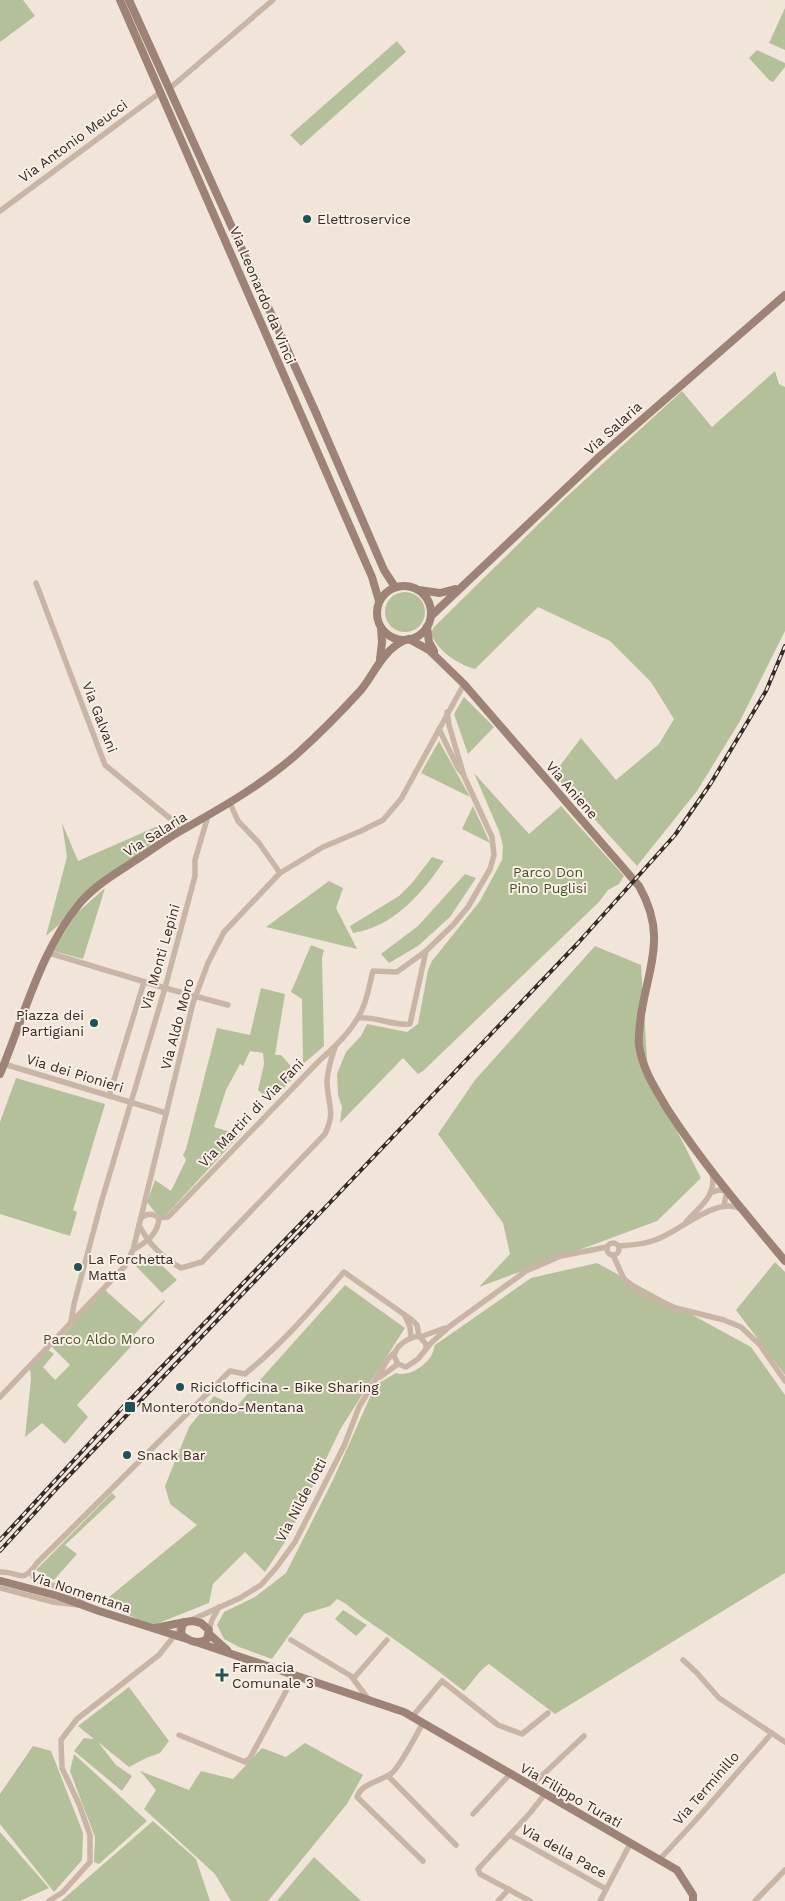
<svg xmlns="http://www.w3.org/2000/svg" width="785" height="1901" viewBox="0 0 785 1901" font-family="'Work Sans',sans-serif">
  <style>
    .green { fill: #b4c099 }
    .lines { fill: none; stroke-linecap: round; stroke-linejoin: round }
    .street { stroke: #c9b5a5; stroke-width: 5.5 }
    .secondary { stroke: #9c8376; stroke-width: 8 }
    .rail-casing { stroke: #352a26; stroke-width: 4 }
    .rail { stroke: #f9efe5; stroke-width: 2; stroke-dasharray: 5.5; stroke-linecap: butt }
    .poi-dot { fill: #1c5356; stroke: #f9efe5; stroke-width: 2 }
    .labels { text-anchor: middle; stroke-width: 4; stroke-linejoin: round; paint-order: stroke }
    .street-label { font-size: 14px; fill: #352a26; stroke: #f9efe5 }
    .poi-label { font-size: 14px; fill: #352a26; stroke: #f9efe5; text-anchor: start }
    .park-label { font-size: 14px; fill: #45532a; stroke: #f9efe5 }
  </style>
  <rect width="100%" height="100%" fill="#f1e5d9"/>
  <g class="green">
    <path d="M0,0H23L35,16L0,42Z"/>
    <path d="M785,8V50L769,43Z"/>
    <path d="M397,41L406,52L301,146L290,135Z"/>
    <path d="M757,50L785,63V67L773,82L769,80L749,58Z"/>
    <path d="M775,371L779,384L785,387V631L740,721L697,791L637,866L557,778L559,767L581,738L616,780L659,744L674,719L651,682L610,641L538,607L475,669C459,665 436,650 431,633L434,627L563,500L682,391L712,427Z"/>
    <circle cx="405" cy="612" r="20"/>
    <path d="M464,697L494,727L468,754L454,714Z"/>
    <path d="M439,741L470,797L421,773Z"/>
    <path d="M474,773L529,834L561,806L624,876L619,884L608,890L599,902L423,1071L418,1074L403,1058L340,1123L342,1107L338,1095L337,1074L346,1052L361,1036L367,1024L407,1032L418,1024L428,970L432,961L480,901L502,860L503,846L499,831Z"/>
    <path d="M473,806L490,843L462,829Z"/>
    <path d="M62,823L78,861L158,826L161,836L46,936L67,857Z"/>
    <path d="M432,857L444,861C422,893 394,927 353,933L350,926L399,896L412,883Z"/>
    <path d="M465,874L476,878L450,917L418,946L389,963L381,954L418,926Z"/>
    <path d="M329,881L343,888L336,908L357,949L266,927Z"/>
    <path d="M105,888L83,959L53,951L76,914Z"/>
    <path d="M311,945L324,950L322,958L324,1046L303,1064L302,999L291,992Z"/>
    <path d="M595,946L641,965L648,1074L701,1178L657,1221L479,1287L510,1254L503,1223L438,1134L475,1080Z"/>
    <path d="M261,988L285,994L275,1055H281L297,1073L288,1084L270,1101L258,1090L264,1064L263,1053L250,1051L243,1066L240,1064L226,1090L214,1127L240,1135L167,1214L159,1217L147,1202L155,1180L171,1191L186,1160L183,1155L186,1149L217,1028L250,1035Z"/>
    <path d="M16,1078L105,1104L73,1210L77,1212L70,1236L0,1214V1122Z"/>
    <path d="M150,1254L177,1280L162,1293L136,1266Z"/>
    <path d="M775,1262L785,1272V1375L736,1310Z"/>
    <path d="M597,1263L751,1347L785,1395V1573L555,1714L489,1664C478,1671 473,1682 464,1691C431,1665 397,1641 362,1617C354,1611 347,1603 337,1599L330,1606L304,1614L272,1659L239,1647L224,1639L217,1625L224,1612L255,1597L286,1573L333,1480L371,1395L379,1383L396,1373C408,1377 424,1367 431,1356C433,1353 434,1348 435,1345L531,1278Z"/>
    <path d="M345,1285L405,1328L341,1428L287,1539L265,1572L245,1552L213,1584L209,1603L151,1626L103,1602L197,1525L170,1504L165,1486L189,1427L214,1396L236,1407Z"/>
    <path d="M105,1290L141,1322L164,1300L165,1301L134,1335L137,1340L77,1405L88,1417L65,1444L42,1423L25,1437L31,1379L30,1369L47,1349L54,1354L43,1367L55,1380L70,1365L52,1347Z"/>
    <path d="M112,1493L116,1497L65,1545L77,1554L54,1580L36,1570Z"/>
    <path d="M343,1610L367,1625L356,1636L335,1619Z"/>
    <path d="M129,1687L169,1741L160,1753L146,1758L129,1767L98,1742L116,1765L132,1776L122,1791L74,1751L84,1738L94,1739L78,1726Z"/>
    <path d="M305,1743L363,1775L347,1804L268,1901H231L215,1874L144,1809L156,1790L140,1771L189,1790L201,1771L233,1779L262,1748L286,1757Z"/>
    <path d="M33,1746L51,1751L83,1833L82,1860L54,1892L0,1824V1794Z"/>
    <path d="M74,1754L147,1821L99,1864L94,1862L95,1837L70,1771Z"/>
    <path d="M153,1821L196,1859L210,1901H61Z"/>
    <path d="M0,1832L49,1888L20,1901H0Z"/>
    <path d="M314,1857L361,1901H277Z"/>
  </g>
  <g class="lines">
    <g class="street">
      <path d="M170,88L273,0"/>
      <path d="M0,211L161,92"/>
      <path d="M36,583L105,765L183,829"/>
      <path d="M439,729L458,768L463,774"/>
      <path d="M230,803L238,821L259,843L280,873"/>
      <path d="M426,951L453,925L468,907L490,869L494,855L492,837L464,776L449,725L447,712"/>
      <path d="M49,953L165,988L228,1005"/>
      <path d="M4,1064L166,1113"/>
      <path d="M109,1096L144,982"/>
      <path d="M712,1192L719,1190L727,1191L724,1205"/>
      <path d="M159,1218L168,1217L172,1213L319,1061C336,1046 356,1027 364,1005C368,994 370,982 373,971L397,972L426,951L410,1024C392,1026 376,1016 358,1018"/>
      <path d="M686,1222C699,1207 717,1196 712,1174"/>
      <path d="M139,1225C148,1243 163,1258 181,1268L202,1262L325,1134C336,1110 328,1107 327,1083C327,1071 331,1059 335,1047"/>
      <circle cx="613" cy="1249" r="6"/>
      <path d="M619,1246C633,1245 647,1244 660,1238C682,1229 718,1196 741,1209"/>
      <path d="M133,1250C146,1242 158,1235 159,1218C152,1213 148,1213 141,1218"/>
      <path d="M613,1255L624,1279L643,1294L676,1308L724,1320L741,1327L760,1345L785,1381"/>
      <path d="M405,1316L410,1327L411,1338"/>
      <path d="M71,1321L74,1304L101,1203L165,988L195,876V860L208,816"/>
      <path d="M420,1337L445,1328"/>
      <path d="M398,1364L406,1367L418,1359L431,1343L450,1326L526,1271L561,1256L607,1247"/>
      <path d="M398,1364L394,1356C396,1345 408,1338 419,1336"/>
      <path d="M380,1377L398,1364"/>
      <path d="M0,1397L125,1266L133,1250L193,1003L208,963L224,932L280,873L323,847L361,831L383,820L401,799L464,684"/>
      <path d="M32,1570L33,1577L40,1582L66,1589L84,1604"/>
      <path d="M0,1572C20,1571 21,1586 37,1563L230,1371L245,1374C283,1343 313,1308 344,1272L412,1320L417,1325L419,1336L426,1344V1348"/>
      <path d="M0,1588L53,1602L78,1605"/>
      <path d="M189,1621L240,1598L261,1585L276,1568L295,1542L344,1446L359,1407L388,1359L395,1352"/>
      <path d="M209,1630L212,1620L219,1607"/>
      <path d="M291,1640L351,1676L369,1700"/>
      <path d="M683,1660L696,1672L719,1698L785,1742"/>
      <path d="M353,1679L387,1640"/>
      <path d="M412,1717L442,1681L498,1725L522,1734L548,1713"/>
      <path d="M179,1735L245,1762L250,1758L284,1695L294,1674"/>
      <path d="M388,1776L456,1845"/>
      <path d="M531,1786L584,1736"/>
      <path d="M473,1814L510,1774"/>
      <path d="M510,1835L606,1889"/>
      <path d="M659,1860L695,1821L772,1733"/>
      <path d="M423,1861L357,1797C361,1783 382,1781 392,1773C401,1765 416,1735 423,1723"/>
      <path d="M49,1901L63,1892L90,1862V1835L79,1804L62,1768L61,1740L77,1719L159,1655L182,1626"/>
      <path d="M498,1901L509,1889"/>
      <path d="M530,1901L480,1874L478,1869L530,1813L545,1794"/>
      <path d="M600,1901L630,1844"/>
      <path d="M755,1901L785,1870"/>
    </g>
    <g class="secondary">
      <path d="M120,0L372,577L379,601"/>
      <path d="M129,0L316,413L384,570L395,587"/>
      <circle cx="404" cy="613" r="27"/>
      <path d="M419,590L440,593L455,589"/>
      <path d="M431,616L599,457L785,295"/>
      <path d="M427,627L429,642L434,651"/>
      <path d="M409,639L429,650L464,684L639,886C667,935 649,965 641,1015C640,1025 638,1035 639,1045C642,1069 656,1090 668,1110C703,1164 744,1212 785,1261"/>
      <path d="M380,659L382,642L381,628"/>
      <path d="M0,1074C24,1017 40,951 80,903C95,885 117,873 136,860C152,850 167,838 184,829C223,807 263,784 297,754C319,734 341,712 361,690C376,671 382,651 405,640"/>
      <path d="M1,1581L58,1596L99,1611L187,1639"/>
      <path d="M193,1621L201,1623L209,1630L207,1639C198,1645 188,1641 181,1634L182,1626L185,1622Z"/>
      <path d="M155,1628L185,1622"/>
      <path d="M209,1634L227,1650"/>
      <path d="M196,1642L404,1712L677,1870L693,1895V1901"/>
    </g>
    <g class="rail-casing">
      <g id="rail">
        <path d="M0,1540L123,1407L312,1212"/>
        <path d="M0,1551L60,1485L578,943L675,835L711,783L766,691L785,646"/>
      </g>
    </g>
    <use href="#rail" class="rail"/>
  </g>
  <g class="poi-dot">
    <circle cx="307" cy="219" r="5"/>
    <circle cx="94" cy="1023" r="5"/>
    <circle cx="78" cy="1267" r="5"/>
    <circle cx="180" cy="1387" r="5"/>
    <rect x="124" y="1401" width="12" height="12" rx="2.5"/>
    <circle cx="127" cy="1455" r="5"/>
    <path d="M219.5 1667.5h5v5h5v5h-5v5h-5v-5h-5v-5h5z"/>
  </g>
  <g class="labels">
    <g class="street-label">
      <text transform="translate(73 141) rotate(-36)" y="5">Via Antonio Meucci</text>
      <text transform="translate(263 295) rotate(67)" y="5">Via Leonardo da Vinci</text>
      <text transform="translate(613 428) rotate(-42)" y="5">Via Salaria</text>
      <text transform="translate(100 717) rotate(69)" y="5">Via Galvani</text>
      <text transform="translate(572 790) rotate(49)" y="5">Via Aniene</text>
      <text transform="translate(155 834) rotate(-32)" y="5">Via Salaria</text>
      <text transform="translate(160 957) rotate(-74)" y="5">Via Monti Lepini</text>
      <text transform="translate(177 1024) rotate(-75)" y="5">Via Aldo Moro</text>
      <text transform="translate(75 1073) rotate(17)" y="5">Via dei Pionieri</text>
      <text transform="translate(251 1113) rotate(-46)" y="5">Via Martiri di Via Fani</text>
      <text transform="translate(301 1500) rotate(-62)" y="5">Via Nilde Iotti</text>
      <text transform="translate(81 1592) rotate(18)" y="5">Via Nomentana</text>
      <text transform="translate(706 1788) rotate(-49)" y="5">Via Terminillo</text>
      <text transform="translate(571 1795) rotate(30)" y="5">Via Filippo Turati</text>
      <text transform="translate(564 1851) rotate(29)" y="5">Via della Pace</text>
    </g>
    <g class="poi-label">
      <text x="317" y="224">Elettroservice</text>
      <text x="84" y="1020" text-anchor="end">Piazza dei<tspan x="84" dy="16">Partigiani</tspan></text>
      <text x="88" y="1264">La Forchetta<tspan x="88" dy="16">Matta</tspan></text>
      <text x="190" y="1392">Riciclofficina - Bike Sharing</text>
      <text x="141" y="1412">Monterotondo-Mentana</text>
      <text x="137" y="1460">Snack Bar</text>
      <text x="232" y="1672">Farmacia<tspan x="232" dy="16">Comunale 3</tspan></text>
    </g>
    <g class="park-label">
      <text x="548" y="877">Parco Don<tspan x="548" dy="16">Pino Puglisi</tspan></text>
      <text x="99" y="1344">Parco Aldo Moro</text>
    </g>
  </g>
</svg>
